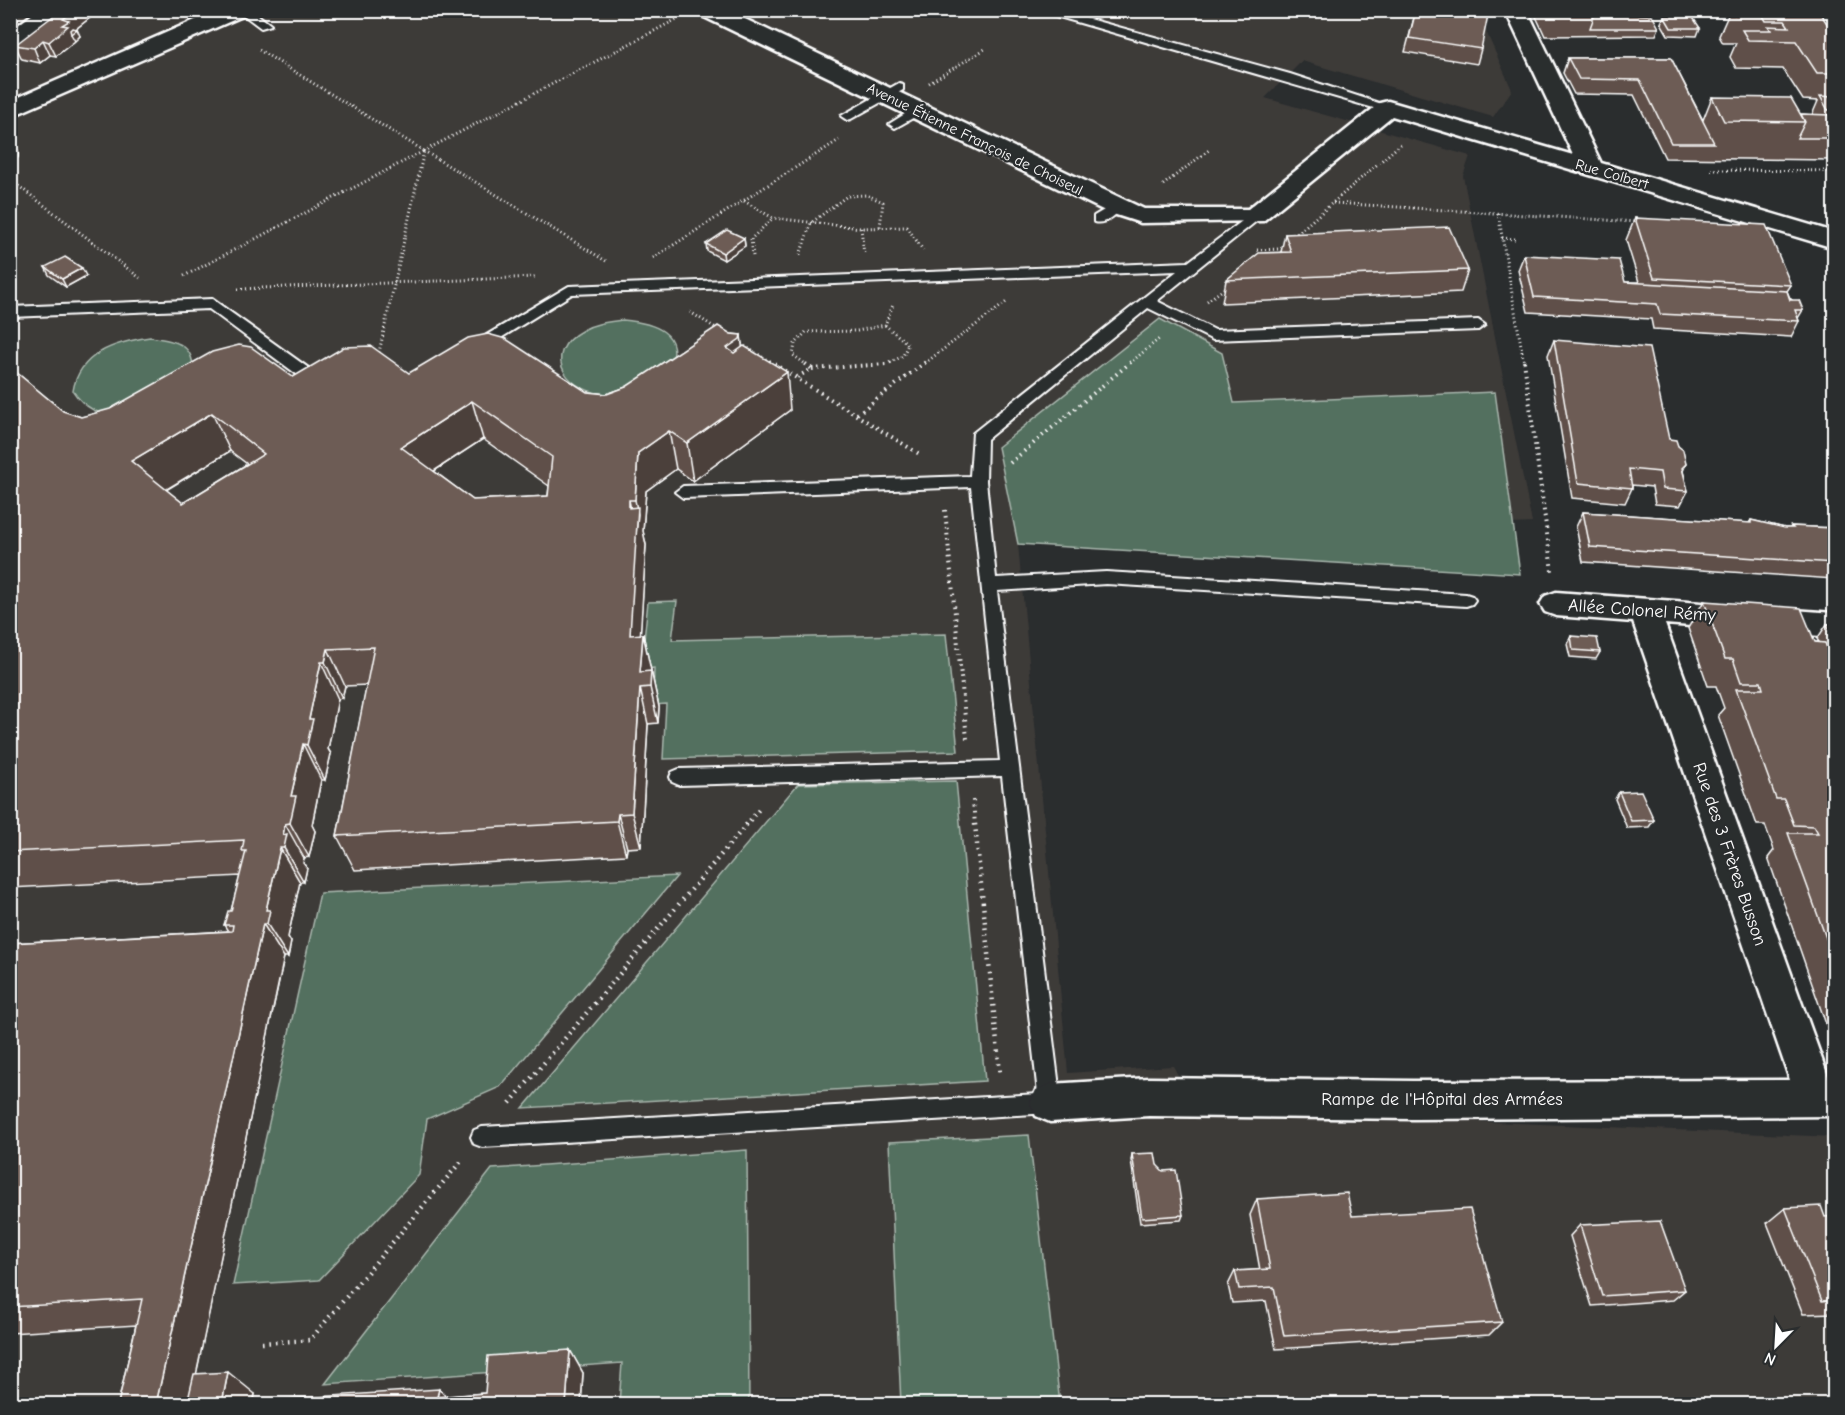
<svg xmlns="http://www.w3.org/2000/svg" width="1845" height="1415" viewBox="0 0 1845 1415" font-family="'Comic Neue',sans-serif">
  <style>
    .built { fill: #3e3b39 }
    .green { fill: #536f5e; stroke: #a9b7ae; stroke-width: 1.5 }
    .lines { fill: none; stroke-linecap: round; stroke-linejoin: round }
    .lane-casing { stroke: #fff; stroke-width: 4 }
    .street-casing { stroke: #fff; stroke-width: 5 }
    .path-far2 { stroke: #fff; stroke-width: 3; stroke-dasharray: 1 3; stroke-linecap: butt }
    .path-far1 { stroke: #fff; stroke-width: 4; stroke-dasharray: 1.5 4.5; stroke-linecap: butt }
    .path { stroke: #fff; stroke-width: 4.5; stroke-dasharray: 1.5 5; stroke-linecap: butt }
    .lane { fill: #2a2d2e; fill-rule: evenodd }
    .street { fill: #2a2d2e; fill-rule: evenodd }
    .wall { fill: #5e4f48; stroke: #fff; stroke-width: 1.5; fill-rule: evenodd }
    .shaded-wall { fill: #4c403b; stroke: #fff; stroke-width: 1.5 }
    .building { fill: #6d5c54; stroke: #fff; stroke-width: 1.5; fill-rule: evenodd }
    .labels { text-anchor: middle; stroke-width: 4.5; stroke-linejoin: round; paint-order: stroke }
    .far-street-label { font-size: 15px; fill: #fff; stroke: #2a2d2e }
    .street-label { font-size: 18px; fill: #fff; stroke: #2a2d2e }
  </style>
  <rect width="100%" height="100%" fill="#2a2d2e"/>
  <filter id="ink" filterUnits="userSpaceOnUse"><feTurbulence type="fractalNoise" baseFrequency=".0167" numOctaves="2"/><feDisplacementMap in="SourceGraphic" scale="12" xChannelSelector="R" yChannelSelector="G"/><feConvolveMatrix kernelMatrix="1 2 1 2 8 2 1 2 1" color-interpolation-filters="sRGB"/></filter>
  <g filter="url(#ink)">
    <path class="built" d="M10,11H1477L1512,90L1493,117L1302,61L1265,98L1470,156L1463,176L1532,523L1018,545L1068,1073L1173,1066L1196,1109L1834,1137V1404H11Z"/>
    <g class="green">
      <path d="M1160,319L1222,353L1234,403L1495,392L1520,574L1018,544L998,447Z"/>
      <path d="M623,320C654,323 685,332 670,369C655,376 625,394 610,394C570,395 537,355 583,330C595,323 609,322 623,320Z"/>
      <path d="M150,337C176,341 195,343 193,374C171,386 143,406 119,413C101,419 82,405 73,391C79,353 116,342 150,337Z"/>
      <path d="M677,601L672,640L946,634L958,751L663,759L666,704L653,705L654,668L641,669L648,602Z"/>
      <path d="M956,781L985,1081L523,1108L798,784Z"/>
      <path d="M677,876L500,1087L427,1119L419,1175L319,1280L233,1285L320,893Z"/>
      <path d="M1029,1135L1060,1404H901L889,1142Z"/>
      <path d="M747,1150L749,1404H619L622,1363L325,1384L492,1169Z"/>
    </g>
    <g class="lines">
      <g class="lane-casing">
        <g id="lane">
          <path d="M237,10H252L271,25L261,28Z"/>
          <path d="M1035,10H1056L1290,74L1394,108L1388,112L1384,111Z"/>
          <path d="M899,83L903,84V90L851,119L847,120L841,116Z"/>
          <path d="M916,107L920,108V114L895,128L889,124Z"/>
          <path d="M10,150L17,151V157L10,158Z"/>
          <path d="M1116,203L1123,207C1116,215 1105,225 1094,222V216Z"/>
          <path d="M1254,212L1259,213V219L1157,301L1215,330L1478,320L1485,325L1478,330L1213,340L1148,308L987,439L986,481L996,578L1106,572L1466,594L1472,596L1475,600L1472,604L1466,606L1106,584L997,591L1061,1103L1058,1110L1050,1113L482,1147L474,1144L471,1137L474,1130L482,1127L1038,1094L1002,776L679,785L672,782L670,777L672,772L679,769L1000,761L971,487L683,498L675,492L683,486L970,476L973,433L1177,271L572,294L478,352H468L466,349L468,346L569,286L1188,262Z"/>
          <path d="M212,299L328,382L331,386L328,390H318L209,309L10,317V307Z"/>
        </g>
      </g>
      <g class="street-casing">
        <g id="street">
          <path d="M38,10H62L18,47L10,49V31Z"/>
          <path d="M218,10H247L245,15L10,117V101Z"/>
          <path d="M698,10H726L1144,209H1248L1380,103L1388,101L1573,155L1505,10H1527L1601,163L1834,232V248L1392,116L1263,221L1141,223L1107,212L700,15Z"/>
          <path d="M1556,592L1834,613V637L1665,624L1829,1079L1834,1080V1116L1413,1119L1149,1116L1050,1122L1036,1116L1030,1103L1036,1090L1050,1084L1149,1078L1413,1081L1790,1080L1633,622L1556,616L1545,612L1540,604L1545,596Z"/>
        </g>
      </g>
      <g class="path-far2">
        <path d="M259,50L424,151"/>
        <path d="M929,83L985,49"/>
        <path d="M1711,170L1834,171"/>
        <path d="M12,181L140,278"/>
        <path d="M1163,185L1209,150"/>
        <path d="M744,201L773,218L861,228L907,227L923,250"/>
        <path d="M1333,203L1637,222"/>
        <path d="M1498,213L1524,363"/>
        <path d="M861,228L864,254"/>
        <path d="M1294,236L1402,143"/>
        <path d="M1502,238L1515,239"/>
        <path d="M1257,250L1279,249L1284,245"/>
        <path d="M800,255L811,223L847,196L867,195L883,202L880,227"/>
        <path d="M753,256L751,239L773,218"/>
        <path d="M653,258L839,140"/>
        <path d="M606,261L424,151L679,18"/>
        <path d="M184,276L424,151L378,357"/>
        <path d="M238,289L536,277"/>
        <path d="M1207,301L1228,286"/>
        <path d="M690,312L719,330"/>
        <path d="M885,325L908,344L903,356L889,363"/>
        <path d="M738,342L772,363"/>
        <path d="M804,363L793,355L795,344L806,332L857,331L885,325L893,305"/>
        <path d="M925,363L1008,301"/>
        <path d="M1130,363L1159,339"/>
      </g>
      <g class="path-far1">
        <path d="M769,361L921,455"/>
        <path d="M1524,361L1552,571"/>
        <path d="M812,369L887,364L892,361"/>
        <path d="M797,377L812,369L802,361"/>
        <path d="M857,414L927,361"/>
        <path d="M1010,463L1132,361"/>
        <path d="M945,510L967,739"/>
        <path d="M973,800L975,825"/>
        <path d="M746,825L761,807"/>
      </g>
      <g class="path">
        <path d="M975,824L1000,1073"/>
        <path d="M510,1103L747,824"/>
        <path d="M262,1343L310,1340L463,1159"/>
      </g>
      <use href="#lane" class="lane"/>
      <use href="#street" class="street"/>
    </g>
    <g class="wall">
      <path d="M100,10L76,29L80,36L56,56L50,55L40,63L22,59L15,45Z"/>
      <path d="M1416,10L1481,49L1477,64L1405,52Z"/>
      <path d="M1533,10H1593L1594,13L1659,28L1656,35L1545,36Z"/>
      <path d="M1818,10L1834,34V160L1665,158L1634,95L1574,94L1563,73L1568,58H1671L1703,120L1712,97L1801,114L1812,115L1818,101L1803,100L1783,69L1736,68L1730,57L1736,43H1723L1719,36L1730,11Z"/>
      <path d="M1664,16L1700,28L1697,36L1668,35L1661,23Z"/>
      <path d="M1635,218L1791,285L1787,291L1790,298L1803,310L1798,318L1799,321L1791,337L1653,329L1651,319L1528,312L1518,270L1524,255L1625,282H1639L1626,240Z"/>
      <path d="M1285,234L1468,270L1461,292L1222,303L1226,280L1281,252Z"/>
      <path d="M744,238L745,246L724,260L707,251L706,244Z"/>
      <path d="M45,267L86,276L66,287L49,275Z"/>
      <path d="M731,334L741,335L742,347L790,410L693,481L676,469L646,491L643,531L646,545L640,635L643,634L659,707L658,723L648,724L641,847L627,848L626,855L355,870L337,836L367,685L345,686L342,698L338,699L328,749L331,754L325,780H321L312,825L315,831L309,857L304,858L303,863L307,868L304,882H300L288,937L291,942L288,957H284L196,1374L255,1394L254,1401L445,1396L485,1393L570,1350L583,1373L581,1404H118L136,1325L10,1333V943L228,931L224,925L231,911L240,876L10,888V367L63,411L81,417L293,377L409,373L607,394L626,387ZM483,439L549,486L548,496L473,500L434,471ZM230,451L247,464L183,503L166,490Z"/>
      <path d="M1554,340L1678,446L1686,464L1683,471L1688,491L1680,506L1655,504L1652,487L1632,485V488L1625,503L1572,498L1548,355Z"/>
      <path d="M1583,512L1749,523L1751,520L1785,528H1790L1791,526L1834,528V579L1583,562L1576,527Z"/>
      <path d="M1704,601L1815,642H1819L1817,639L1827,624H1834V1047L1768,858L1774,850L1765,825H1757L1718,715L1724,708L1716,686H1708L1688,628Z"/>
      <path d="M1571,636L1600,652L1596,659L1570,657L1567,644Z"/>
      <path d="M1619,792L1654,820L1649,827L1627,828L1615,799Z"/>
      <path d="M1132,1154L1157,1165L1183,1215L1181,1220L1140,1223L1131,1160Z"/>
      <path d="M1257,1199L1352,1216L1502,1322L1489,1335L1276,1349L1266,1301L1232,1303L1228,1285L1235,1271L1260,1270L1250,1215Z"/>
      <path d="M1785,1208L1825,1217L1834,1216V1313L1803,1314L1767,1223Z"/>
      <path d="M1580,1225L1685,1290L1673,1300L1592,1306L1570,1236Z"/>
    </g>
    <g class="shaded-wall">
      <path d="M75,10H100L73,31L77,29L80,36L75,41L71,34L75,41L56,56L49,42L62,25L63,19Z"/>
      <path d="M43,40L50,55L40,63L34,48Z"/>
      <path d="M744,238L745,246L724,260L723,253Z"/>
      <path d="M82,268L86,276L66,287L62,279Z"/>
      <path d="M741,335L745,373L727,348Z"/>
      <path d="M787,372L790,410L693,481L687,443Z"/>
      <path d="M472,401L483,439L414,484L401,447Z"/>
      <path d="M212,413L230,451L152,498L131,461Z"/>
      <path d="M669,431L676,469L646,491L643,531L646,545L638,672L630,635L629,500L636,535L638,514L635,500L638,453Z"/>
      <path d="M643,634L659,707L658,723L650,687L640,672Z"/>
      <path d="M328,649L345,686L342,698L325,662Z"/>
      <path d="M321,662L338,699L328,749L331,754L325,780L307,745L309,719Z"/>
      <path d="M640,688L648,724L641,847L632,813Z"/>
      <path d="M303,744L321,780L312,825L315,831L309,857L290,823L291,796Z"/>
      <path d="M618,814L627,848L626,855L617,821Z"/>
      <path d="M285,824L304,858L303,863L307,868L304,882L284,848L283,835Z"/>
      <path d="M280,848L300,882L288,937L291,942L288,957L267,924L266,910Z"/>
      <path d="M263,924L284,957L190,1404H156Z"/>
      <path d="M570,1350L583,1373L581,1404H566Z"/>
      <path d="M228,1372L255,1394L253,1404L222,1403Z"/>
      <path d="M439,1389L453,1404L437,1397Z"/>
    </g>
    <g class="building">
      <path d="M61,10H75L63,19L69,21L62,25L68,26L49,42L43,40L34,48L15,45Z"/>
      <path d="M1416,10H1462L1488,15L1481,49L1409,38Z"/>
      <path d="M1550,10H1593L1595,14H1552Z"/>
      <path d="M1732,10H1818L1834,34V73H1817L1796,41L1748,40L1742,30H1771L1768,26L1789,27L1785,21H1766L1763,16L1735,15Z"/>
      <path d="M1594,13L1652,15L1659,28H1590L1595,14Z"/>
      <path d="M1664,16H1692L1700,28H1671Z"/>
      <path d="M72,28L77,29L71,34L70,30Z"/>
      <path d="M1568,58H1671L1714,143H1671L1640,80L1579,79Z"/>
      <path d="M1820,96L1834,97V110H1828Z"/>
      <path d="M1712,97L1791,98L1805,122L1724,121Z"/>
      <path d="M1801,114L1831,115L1834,120V138H1797L1805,122Z"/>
      <path d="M1635,218L1766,225L1791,285L1654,278Z"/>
      <path d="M1449,227L1468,270L1226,280L1259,253L1291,252L1285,234Z"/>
      <path d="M727,230L744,238L723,253L706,244Z"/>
      <path d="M1524,255L1619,260L1625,282L1787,291L1790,300H1799L1803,310H1795L1799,321L1660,314L1657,304L1534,297Z"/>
      <path d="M65,257L82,268L62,279L45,267Z"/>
      <path d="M718,326L731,334L741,335L740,339L727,348L734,353L744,346L787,372L687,443L669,431L638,453L635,500H629V508L638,507L630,635L643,634L640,672L651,671L650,687L640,688L632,813L618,814L617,821L337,836L374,647L328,649L325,662H321L309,719H313L307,745L303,744L291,796H296L290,823L285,824L283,835L287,834L284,848H280L266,910H270L267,924H263L156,1404H118L142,1299L10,1307V943L232,931L233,925H224L228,911H231L246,851H242L244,840L10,852V367L63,411L81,417L110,409L212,352L239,345L251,347L293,377L344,347L371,346L409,373L468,338L488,334L506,339L587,392L607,394L626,387ZM472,401L552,457L548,496L473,500L401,447ZM212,413L264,454L183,503L131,461Z"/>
      <path d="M1554,340L1649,348L1669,439L1676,440L1678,446L1683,450L1686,464L1682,468L1688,491L1663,489L1660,472L1629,469L1632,488L1578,483Z"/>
      <path d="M1583,512L1751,523V520L1785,528H1793L1791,526L1834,528V563L1590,547Z"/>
      <path d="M1704,601L1801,608L1815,642L1825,643L1834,665V682H1832L1834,689V960L1788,833H1818L1814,826L1794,825L1784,799H1776L1736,689H1763L1761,682H1741L1733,659H1725Z"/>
      <path d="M1827,624H1834V641Z"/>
      <path d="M1571,636L1597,638L1600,652L1573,650Z"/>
      <path d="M1641,791L1654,820L1631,821L1619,792Z"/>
      <path d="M1155,1153L1157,1165L1163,1171L1176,1170L1183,1215L1142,1218L1132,1154Z"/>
      <path d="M1347,1193L1352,1216L1470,1209L1502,1322L1284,1336L1274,1287L1239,1289L1235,1271L1270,1269L1257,1199Z"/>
      <path d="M1821,1206L1825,1217L1834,1216V1300L1822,1301L1785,1208Z"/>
      <path d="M1660,1221L1685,1290L1602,1296L1580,1225Z"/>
      <path d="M570,1350L566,1404H187L194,1374L228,1372L222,1403L439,1389L437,1397L485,1393L488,1356Z"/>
      <path d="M743,1403V1404H718Z"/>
    </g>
  </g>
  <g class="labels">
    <g class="far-street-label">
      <text transform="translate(975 139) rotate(26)" y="5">Avenue Étienne François de Choiseul</text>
      <text transform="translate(1612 174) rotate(16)" y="5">Rue Colbert</text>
    </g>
    <g class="street-label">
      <text transform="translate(1642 610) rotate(4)" y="6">Allée Colonel Rémy</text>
      <text transform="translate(1730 854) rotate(71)" y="6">Rue des 3 Frères Busson</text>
      <text x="1442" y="1105">Rampe de l'Hôpital des Armées</text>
    </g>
  </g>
  <rect width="1845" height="1415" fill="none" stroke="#2a2d2e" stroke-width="36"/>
  <rect x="18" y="18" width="1809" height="1379" fill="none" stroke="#fff" stroke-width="2" filter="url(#ink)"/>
  <g transform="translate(1776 1346) rotate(204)" stroke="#2a2d2e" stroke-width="4.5" paint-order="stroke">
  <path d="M0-4.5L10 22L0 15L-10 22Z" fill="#ffffff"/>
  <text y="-9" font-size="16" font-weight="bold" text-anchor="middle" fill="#ffffff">N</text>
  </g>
</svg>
